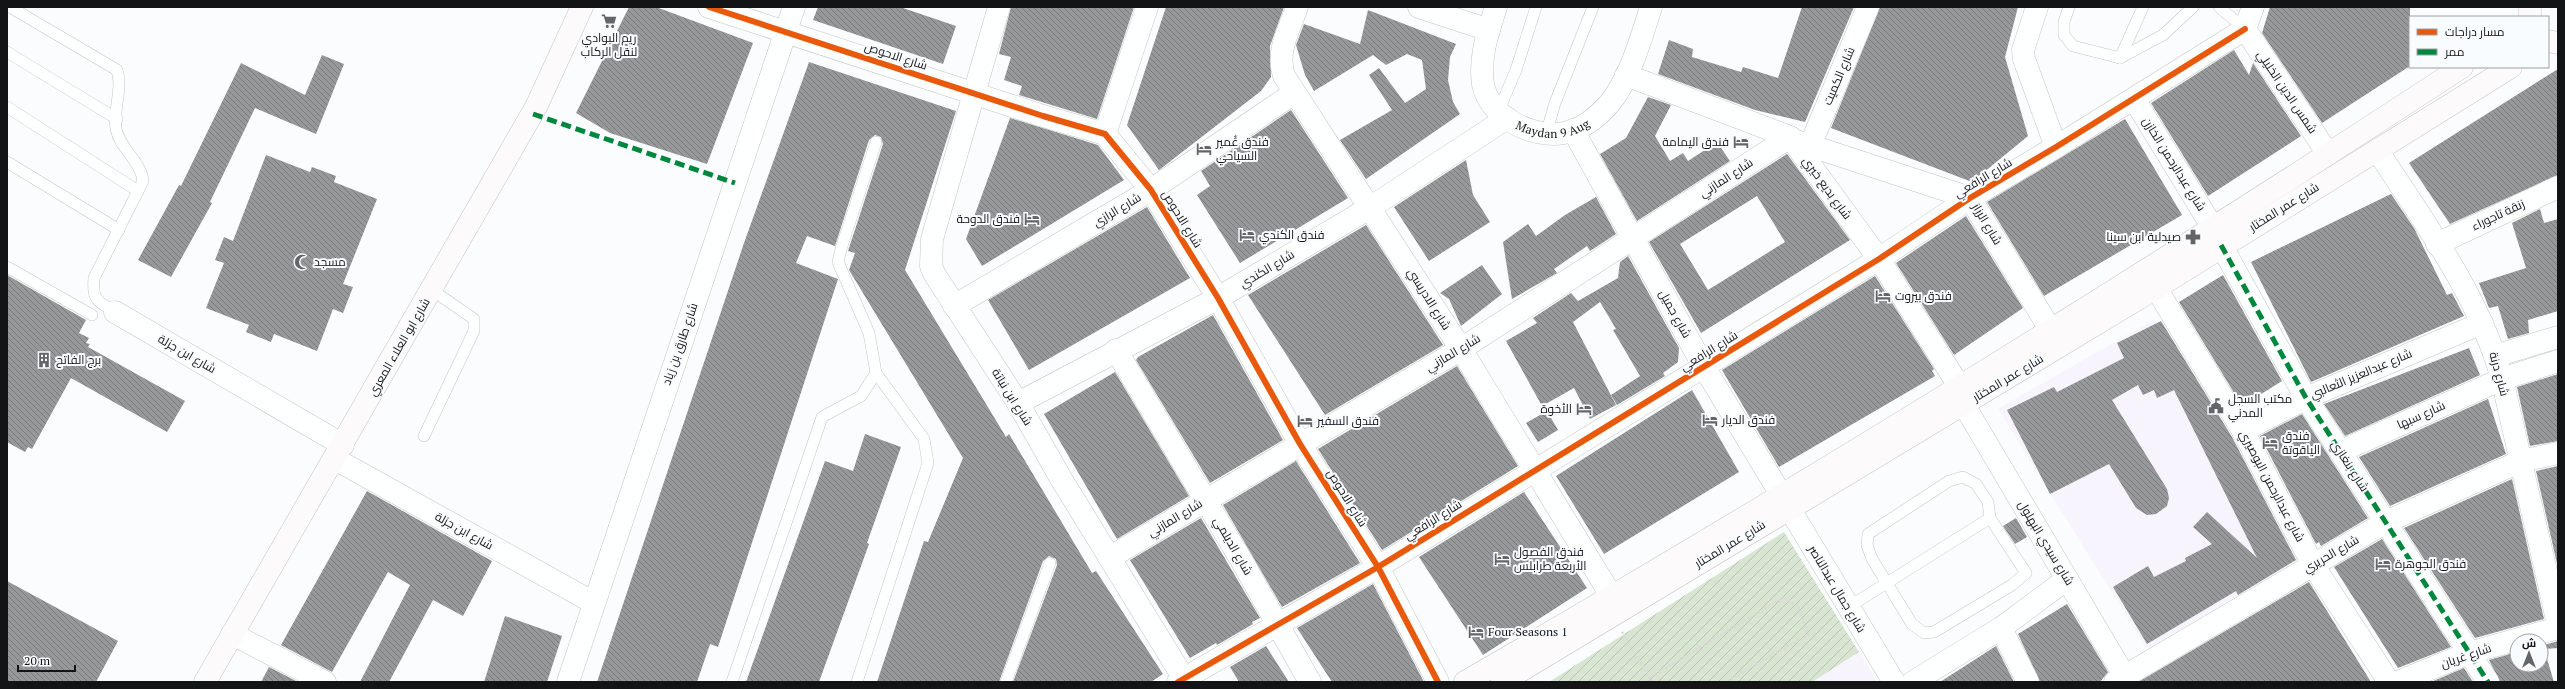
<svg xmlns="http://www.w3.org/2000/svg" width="2565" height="689" viewBox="0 0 2565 689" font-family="'PT Serif',Cairo,serif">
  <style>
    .education { fill: #f8f4fe }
    .garden { fill: url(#garden-furrows) }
    .building { fill: url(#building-back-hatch); fill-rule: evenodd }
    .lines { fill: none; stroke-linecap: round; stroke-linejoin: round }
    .lane-casing { stroke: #c4c5c6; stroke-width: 12 }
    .street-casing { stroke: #c4c5c6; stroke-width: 23 }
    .secondary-casing { stroke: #c4c5c6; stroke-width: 23 }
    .path { stroke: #d8d9d9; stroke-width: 2.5; stroke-dasharray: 2 2; stroke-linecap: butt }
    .lane { stroke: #feffff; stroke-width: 11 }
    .street { stroke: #feffff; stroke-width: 22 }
    .secondary { stroke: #fcfafb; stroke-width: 22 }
    .quiet { stroke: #00873e; stroke-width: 5; stroke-dasharray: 10 5; stroke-linecap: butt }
    .cycleway-casing { stroke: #f9fcff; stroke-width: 8 }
    .cycleway { stroke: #e8590c; stroke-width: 6 }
    .labels { text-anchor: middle; stroke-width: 4; stroke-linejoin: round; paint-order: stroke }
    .poi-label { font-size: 12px; fill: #131415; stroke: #f9fcff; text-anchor: start }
    .street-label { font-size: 12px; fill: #131415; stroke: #f9fcff }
  </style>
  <defs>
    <pattern id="garden-furrows" width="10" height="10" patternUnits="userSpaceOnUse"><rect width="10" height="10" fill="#d8e5d1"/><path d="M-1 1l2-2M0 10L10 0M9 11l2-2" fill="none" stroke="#b8c4b3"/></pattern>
    <pattern id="building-back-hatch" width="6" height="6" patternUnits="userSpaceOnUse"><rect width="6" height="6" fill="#969899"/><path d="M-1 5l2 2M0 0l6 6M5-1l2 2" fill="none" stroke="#797b7c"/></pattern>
  </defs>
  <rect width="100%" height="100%" fill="#fafcfe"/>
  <g class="education">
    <path d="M2155,319L2303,556L2147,649L1998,409Z"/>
    <path d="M1859,652L1877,682H1812Z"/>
  </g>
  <path class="garden" d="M1784,532L1859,652L1812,682H1549Z"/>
  <g class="building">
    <path d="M629,7H656L753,43L707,164L610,133L576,113Z"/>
    <path d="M818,7H900L956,26L943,64L813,20Z"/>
    <path d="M1011,7H1134L1097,119L1019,95L1022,86L1004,80L1011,57L999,54Z"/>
    <path d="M1166,7H1284L1270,46L1271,77L1261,91L1159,170L1127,125Z"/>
    <path d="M1802,7H1854L1805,122L1755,110L1658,74L1669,40L1693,49L1692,57L1741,72L1743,67L1778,78Z"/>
    <path d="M1880,7H2018L2005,57L2028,136L1972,182L1831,128Z"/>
    <path d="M2270,7H2410V66L2322,123L2262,33Z"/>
    <path d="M1368,10L1456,44L1450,57L1448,80L1453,102L1460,114L1366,179L1340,140L1392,110L1369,75L1379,68L1405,103L1426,89L1422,60L1407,54L1386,65L1373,55L1314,91L1305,75L1296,45L1304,24L1360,44Z"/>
    <path d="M2234,50L2249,75L2253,63L2301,136L2208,196L2151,103Z"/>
    <path d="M322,55L344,64L316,134L255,108L210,202L212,203L171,277L138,260L179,185L181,186L241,63L305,95Z"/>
    <path d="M809,62L956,111L905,270L1006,437L1009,434L1092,573L1096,571L1163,674L1151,682H1013L1057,565L1056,559L1049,556L1043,561L999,682H877L924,541L928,542L963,458L849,270L855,253L848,251L883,144L881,137L875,135L869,140L835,246L807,236L796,263L838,279L718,647L710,644L697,682H597L744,243Z"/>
    <path d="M2558,69V175L2450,224L2409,163Z"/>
    <path d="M1648,97L1671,105L1655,136L1670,161L1683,153L1688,161L1717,142L1730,161L1637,221L1600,154L1626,138Z"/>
    <path d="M1291,110L1348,198L1240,263L1197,195L1210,186L1201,171Z"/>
    <path d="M1010,118L1098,145L1124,180L982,266L966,239Z"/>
    <path d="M2125,119L2182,215L2044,296L1987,202Z"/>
    <path d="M1787,154L1850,240L1701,333L1649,242ZM1757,196L1785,242L1708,290L1680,244Z"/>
    <path d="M266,155L310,172L312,167L336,176L334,182L377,199L343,284L353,287L343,313L333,309L317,351L274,334L271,342L246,332L249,325L206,308L224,263L215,260L224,237L233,241Z"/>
    <path d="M1466,160L1473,195L1490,222L1429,261L1394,207Z"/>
    <path d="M2391,194L2414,228L2447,295L2452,293L2464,316L2311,382L2251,262Z"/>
    <path d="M1596,197L1616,234L1590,251L1587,246L1554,269L1557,273L1512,299L1503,242L1528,224L1536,236L1565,215Z"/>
    <path d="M1147,207L1190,278L1029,370L988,300Z"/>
    <path d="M2540,209L2544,223L2558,219V311L2528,320L2529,333L2508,339L2498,306L2489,308L2479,283L2526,268L2512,223Z"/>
    <path d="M1966,216L2023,308L1954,355L1896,263Z"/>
    <path d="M1366,225L1443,345L1325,415L1248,295Z"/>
    <path d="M1628,256L1679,348L1678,362L1663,373L1665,376L1617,405L1611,395L1640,376L1613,330L1616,329L1600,302L1573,322L1616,405L1590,419L1574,388L1542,406L1506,341L1537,323L1533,318L1571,293L1578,301L1618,278L1620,262Z"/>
    <path d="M1482,265L1502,294L1461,326L1449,299L1440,293Z"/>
    <path d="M7,275L86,320L79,333L89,338L86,343L90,344L88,347L185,401L167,432L71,378L32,449L28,447L25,452L7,442Z"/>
    <path d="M2223,275L2282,381L2242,406L2179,302Z"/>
    <path d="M1875,276L1934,369L1932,371L1935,376L1779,467L1722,370Z"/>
    <path d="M1213,315L1283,440L1210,483L1136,360L1138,357Z"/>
    <path d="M2161,321L2232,437L2296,560L2238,595L2236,591L2147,644L2113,587L2148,566L2154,577L2186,561L2185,558L2212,544L2193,527L2207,512L2257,558L2174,390L2157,398L2154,390L2143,395L2138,385L2112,400L2167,489L2169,498L2167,506L2156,514L2147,515L2136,508L2109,464L2050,494L2007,410L2054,387L2057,392L2124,358L2117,343Z"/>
    <path d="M2469,348L2480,375L2345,436L2324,404Z"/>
    <path d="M1457,366L1518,466L1382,550L1318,449Z"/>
    <path d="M1115,372L1189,496L1117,539L1044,414Z"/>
    <path d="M2558,374V441L2530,446L2517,387Z"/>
    <path d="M1692,390L1739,472L1604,554L1556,476Z"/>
    <path d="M2488,399L2506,454L2390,506L2359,457Z"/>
    <path d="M1547,411L1558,430L1538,442L1526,423Z"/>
    <path d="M2302,414L2368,518L2321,546L2319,542L2316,544L2260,436Z"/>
    <path d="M865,434L901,447L867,543L869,544L819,682H746L825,461L853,471Z"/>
    <path d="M1296,461L1360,563L1282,607L1223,505Z"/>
    <path d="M2558,466V568L2536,471Z"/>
    <path d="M2512,479L2544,619L2475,638L2404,528Z"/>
    <path d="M367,491L492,561L463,616L433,600L389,682H360L410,585L388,572L332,672L281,645Z"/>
    <path d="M1524,492L1587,588L1483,655L1419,557Z"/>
    <path d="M1201,518L1260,618L1252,622L1253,624L1217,645L1216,643L1190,658L1130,560Z"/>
    <path d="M2016,518L2027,537L2015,544L2003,526Z"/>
    <path d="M2382,539L2451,647L2398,668L2334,567Z"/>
    <path d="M7,581L118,641L96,682H7Z"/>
    <path d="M2309,582L2371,682H2140V681Z"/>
    <path d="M1373,584L1424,682H1332L1297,628Z"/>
    <path d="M2067,604L2108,672L2100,682H2040L2018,634Z"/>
    <path d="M505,616L562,636L547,682H484Z"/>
    <path d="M2558,641V648L2544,649L2554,682H2500L2489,660L2517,652V665H2541V646Z"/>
    <path d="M1266,646L1289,682H1239L1230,667Z"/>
    <path d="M1996,646L2014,682H1940Z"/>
    <path d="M269,667L298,682H261Z"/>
    <path d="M2464,668L2473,682H2431Z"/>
  </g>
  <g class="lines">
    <g class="lane-casing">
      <g id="lane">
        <path d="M10,7L117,70C123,89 113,109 116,129C120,149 141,161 143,181L94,278C92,300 97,301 115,312"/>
        <path d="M2069,7L2064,22V35L2073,46L2120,58L2163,35L2193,7"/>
        <path d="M2219,7L2245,29"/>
        <path d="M7,52L117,119"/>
        <path d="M2120,58L2143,7"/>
        <path d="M7,107L138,191"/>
        <path d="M1499,110L1516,70L1536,7"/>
        <path d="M1546,134L1555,103L1593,7"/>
        <path d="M7,162L119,230"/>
        <path d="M7,267L92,315"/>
        <path d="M424,436L474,331V319L432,290"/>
        <path d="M1963,477L1976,484L1988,502L1990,518L2026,573L2012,585L1934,632L1924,633L1912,624L1872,559L1867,545L1868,534L1949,481Z"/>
        <path d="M1847,608L1990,518"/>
        <path d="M732,682L822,417L861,396L876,373L869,333L838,262L841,249L876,142"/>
        <path d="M857,682L928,463L924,439L876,373"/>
        <path d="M1006,682L1050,563"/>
      </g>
    </g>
    <g class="street-casing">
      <g id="street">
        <path d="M709,7L1043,116L1105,134L1151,190L1218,298L1300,444L1378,567L1438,682"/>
        <path d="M999,7L932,239L931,266L935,275L1018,403L1060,477L1186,682"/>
        <path d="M1297,7C1289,30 1276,51 1284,76L1461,349L1612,597"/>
        <path d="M1419,7L1489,30"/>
        <path id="s1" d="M1496,7C1488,32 1479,57 1483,84C1489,117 1533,139 1564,133C1581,130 1598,117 1609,104C1629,81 1642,36 1651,7"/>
        <path d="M2037,7L2023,50L2024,59L2056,147"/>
        <path d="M2245,29L2328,154"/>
        <path d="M2245,29L2253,7"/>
        <path d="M1626,75L1790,137L1879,259L1959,386"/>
        <path d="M2134,99L2213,228"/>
        <path d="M1573,130L1704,367L1894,682"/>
        <path d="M1105,134L1147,7"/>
        <path d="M1793,140L1970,198L2050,329"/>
        <path d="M1810,146L1868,7"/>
        <path d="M2377,150C2424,222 2479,295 2502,379L2558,624"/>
        <path d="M2437,244L2558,187"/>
        <path d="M2221,245L2306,398L2488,682"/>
        <path d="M2156,288L2243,431L2313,565L2389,682"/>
        <path d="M954,306L1151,190L1294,93"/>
        <path d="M115,312L343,445"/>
        <path d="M1116,350L1243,563L1310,682"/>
        <path d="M2495,356L2558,337"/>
        <path d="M1018,403L1218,298L1371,207L1507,118"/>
        <path d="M1964,405L2128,682"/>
        <path d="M2243,431L2306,398L2482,323"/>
        <path d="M2341,451L2502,379L2558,361"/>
        <path d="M335,459L594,603"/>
        <path d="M1109,558L1461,349L1790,137"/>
        <path d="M2001,628L2028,682"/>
        <path d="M232,634L325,682"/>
        <path d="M568,682L794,7"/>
        <path d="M1178,682L1378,567L1879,259L1970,198L2056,147L2245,29"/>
        <path d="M1913,682L2001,628L2067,579"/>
        <path d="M2115,682L2386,522L2521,461L2558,453"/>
        <path d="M2398,682L2469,653L2558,628"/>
      </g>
    </g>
    <g class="secondary-casing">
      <g id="secondary">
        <path d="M2530,17V7"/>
        <path d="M2548,41L2558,43"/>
        <path d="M205,682L536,107L582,7"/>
        <path d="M1465,682C1803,487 2135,281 2462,67"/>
        <path d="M1502,682L2156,288L2511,67"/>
      </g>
    </g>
    <g class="path">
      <path d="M1622,632L1652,682"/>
      <path d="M1646,682L1649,678L1784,597L1800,609L1808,635L1725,682"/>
    </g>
    <use href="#lane" class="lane"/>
    <use href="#street" class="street"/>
    <use href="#secondary" class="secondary"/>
    <g class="quiet">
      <path d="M533,114L735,183"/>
      <path d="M2221,245L2306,398L2488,682"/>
    </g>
    <g class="cycleway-casing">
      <g id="cycleway">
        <path d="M709,7L1043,116L1105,134L1151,190L1218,298L1300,444L1378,567L1438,682"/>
        <path d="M1178,682L1378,567L1879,259L1970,198L2056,147L2245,29"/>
      </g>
    </g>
    <use href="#cycleway" class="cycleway"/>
  </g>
  <defs>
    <g id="supermarket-bare" transform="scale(1.2)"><path d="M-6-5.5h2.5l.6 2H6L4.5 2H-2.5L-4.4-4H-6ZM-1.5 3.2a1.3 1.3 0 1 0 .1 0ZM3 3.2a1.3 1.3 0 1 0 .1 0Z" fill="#646567" stroke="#f9fcff" stroke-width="2.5" paint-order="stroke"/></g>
    <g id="hotel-bare" transform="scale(1.2)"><path d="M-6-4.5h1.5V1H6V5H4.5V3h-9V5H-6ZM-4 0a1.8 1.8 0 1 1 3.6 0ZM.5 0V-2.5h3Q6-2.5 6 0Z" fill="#646567" stroke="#f9fcff" stroke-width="2.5" paint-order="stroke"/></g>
    <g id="pharmacy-bare" transform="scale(1.2)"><path d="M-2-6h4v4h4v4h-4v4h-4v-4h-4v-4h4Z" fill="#646567" stroke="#f9fcff" stroke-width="2.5" paint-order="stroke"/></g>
    <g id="mosque-bare" transform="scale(1.2)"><path d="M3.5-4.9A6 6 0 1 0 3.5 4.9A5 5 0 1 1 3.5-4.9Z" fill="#646567" stroke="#f9fcff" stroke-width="2.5" paint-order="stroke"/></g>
    <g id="building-bare" transform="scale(1.2)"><path d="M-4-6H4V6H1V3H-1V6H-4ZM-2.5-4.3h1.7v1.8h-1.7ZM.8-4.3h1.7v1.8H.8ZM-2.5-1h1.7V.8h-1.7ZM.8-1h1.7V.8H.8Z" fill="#646567" stroke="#f9fcff" stroke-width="2.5" paint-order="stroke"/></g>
    <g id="civic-bare" transform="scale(1.2)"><path d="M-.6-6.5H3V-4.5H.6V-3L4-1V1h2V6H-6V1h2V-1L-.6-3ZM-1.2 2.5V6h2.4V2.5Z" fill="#646567" stroke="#f9fcff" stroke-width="2.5" paint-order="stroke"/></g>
  </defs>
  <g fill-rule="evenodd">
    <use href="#supermarket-bare" x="609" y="21"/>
    <use href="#hotel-bare" x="1741" y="142"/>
    <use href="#hotel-bare" x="1204" y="149"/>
    <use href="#hotel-bare" x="1032" y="219"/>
    <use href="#hotel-bare" x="1247" y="235"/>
    <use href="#pharmacy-bare" x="2193" y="237"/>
    <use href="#mosque-bare" x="302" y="262"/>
    <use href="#hotel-bare" x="1883" y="296"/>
    <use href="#building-bare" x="44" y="360"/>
    <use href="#civic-bare" x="2216" y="406"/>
    <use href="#hotel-bare" x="1584" y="409"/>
    <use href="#hotel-bare" x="1710" y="420"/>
    <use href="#hotel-bare" x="1305" y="421"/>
    <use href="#hotel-bare" x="2270" y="443"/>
    <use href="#hotel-bare" x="1502" y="559"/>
    <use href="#hotel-bare" x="2383" y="564"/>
    <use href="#hotel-bare" x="1476" y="632"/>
  </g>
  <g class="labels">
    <g class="poi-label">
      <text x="609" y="42" text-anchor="middle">ريم البوادي<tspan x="609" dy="14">لنقل الركاب</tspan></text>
      <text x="1216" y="146">فندق عُُمير<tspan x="1216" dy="14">السياحي</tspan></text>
      <text x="1729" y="146" text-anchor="end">فندق اليمامة</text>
      <text x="1020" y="223" text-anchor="end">فندق الدوحة</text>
      <text x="1259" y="239">فندق الكندي</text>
      <text x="2181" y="241" text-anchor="end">صيدلية ابن سينا</text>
      <text x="314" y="266">مسجد</text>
      <text x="1895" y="300">فندق بيروت</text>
      <text x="56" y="364">برج الفاتح</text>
      <text x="2228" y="403">مكتب السجل<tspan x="2228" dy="14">المدني</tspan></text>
      <text x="1572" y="413" text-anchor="end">الأخوة</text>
      <text x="1722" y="424">فندق الديار</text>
      <text x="1317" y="425">فندق السفير</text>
      <text x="2282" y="440">فندق<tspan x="2282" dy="14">الياقوتة</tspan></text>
      <text x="1514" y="556">فندق الفصول<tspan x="1514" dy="14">الأربعة طرابلس</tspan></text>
      <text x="2395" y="568">فندق الجوهرة</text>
      <text x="1488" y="636">Four Seasons 1</text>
    </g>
    <g class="street-label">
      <text transform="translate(896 56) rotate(18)" y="4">شارع الاحوص</text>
      <text transform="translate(1839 76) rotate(-67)" y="4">شارع الكميت</text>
      <text transform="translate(2287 92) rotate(56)" y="4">شمس الدين الخليلي</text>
      <text dy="4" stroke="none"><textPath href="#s1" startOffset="171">Maydan 9 Aug</textPath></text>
      <text transform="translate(2174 164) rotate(58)" y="4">شارع عبدالرحمن الخازن</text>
      <text transform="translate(1726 178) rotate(-33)" y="4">شارع المازني</text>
      <text transform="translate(1983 178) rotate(-31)" y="4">شارع الرافعي</text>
      <text transform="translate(1827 188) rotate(54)" y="4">شارع بديع خيري</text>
      <text transform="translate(2284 207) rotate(-32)" y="4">شارع عمر المختار</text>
      <text transform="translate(1117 210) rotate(-31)" y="4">شارع الرازي</text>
      <text transform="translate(2498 215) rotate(-25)" y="4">زنقة تاجوراء</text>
      <text transform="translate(1182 219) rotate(58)" y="4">شارع الاحوص</text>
      <text transform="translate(1987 224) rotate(59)" y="4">شارع الرزاز</text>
      <text transform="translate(1267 269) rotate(-31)" y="4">شارع الكندي</text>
      <text transform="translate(1429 299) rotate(58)" y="4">شارع الادريسي</text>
      <text transform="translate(1675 314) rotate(61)" y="4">شارع جميل</text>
      <text transform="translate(680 344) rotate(-71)" y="4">شارع طارق بن زياد</text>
      <text transform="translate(399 347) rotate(-60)" y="4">شارع ابو العلاء المعري</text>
      <text transform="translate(1709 351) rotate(-32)" y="4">شارع الرافعي</text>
      <text transform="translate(1453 353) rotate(-31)" y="4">شارع المازني</text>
      <text transform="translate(187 354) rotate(30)" y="4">شارع ابن جزلة</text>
      <text transform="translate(2361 374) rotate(-23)" y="4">شارع عبدالعزيز الثعالبي</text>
      <text transform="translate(2499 374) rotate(75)" y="4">شارع درنة</text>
      <text transform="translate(2008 378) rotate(-31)" y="4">شارع عمر المختار</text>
      <text transform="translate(1012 397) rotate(58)" y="4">شارع ابن نباتة</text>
      <text transform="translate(2421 415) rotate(-24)" y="4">شارع سبها</text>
      <text transform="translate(2350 466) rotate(57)" y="4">شارع بنغازي</text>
      <text transform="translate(2272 486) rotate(62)" y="4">شارع عبدالرحمن البوصيري</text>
      <text transform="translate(1347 498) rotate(58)" y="4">شارع الاحوص</text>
      <text transform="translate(1175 518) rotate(-31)" y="4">شارع المازني</text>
      <text transform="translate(1433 520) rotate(-32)" y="4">شارع الرافعي</text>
      <text transform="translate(464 531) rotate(29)" y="4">شارع ابن جزلة</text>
      <text transform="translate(2046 543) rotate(59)" y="4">شارع سيدي البهلول</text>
      <text transform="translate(1730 544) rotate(-31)" y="4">شارع عمر المختار</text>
      <text transform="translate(1233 546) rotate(60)" y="4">شارع الديلمي</text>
      <text transform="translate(2331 554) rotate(-30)" y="4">شارع الحريري</text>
      <text transform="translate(1837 589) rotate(59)" y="4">شارع جمال عبدالناصر</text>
      <text transform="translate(2466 656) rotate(-19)" y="4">شارع غريان</text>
    </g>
  </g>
  <rect width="2565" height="689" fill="none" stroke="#131415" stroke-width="16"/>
  <rect x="2409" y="16" width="140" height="52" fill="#f9fcff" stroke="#9d9fa1"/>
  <rect x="2417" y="29" width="20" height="6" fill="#e8590c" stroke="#9d9fa1"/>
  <text x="2445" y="36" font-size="12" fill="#131415">مسار دراجات</text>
  <rect x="2417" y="49" width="20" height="6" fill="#00873e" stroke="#9d9fa1"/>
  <text x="2445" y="56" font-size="12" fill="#131415">ممر</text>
  <g transform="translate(2529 653)"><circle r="19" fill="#f9fcff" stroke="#9d9fa1"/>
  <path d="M0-3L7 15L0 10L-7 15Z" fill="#646567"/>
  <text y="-6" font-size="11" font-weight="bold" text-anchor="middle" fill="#131415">ش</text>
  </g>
  <path d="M18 665v6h57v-6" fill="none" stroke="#131415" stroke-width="2"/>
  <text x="24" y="665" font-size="12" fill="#131415" stroke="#f9fcff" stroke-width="3" paint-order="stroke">20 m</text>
</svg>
